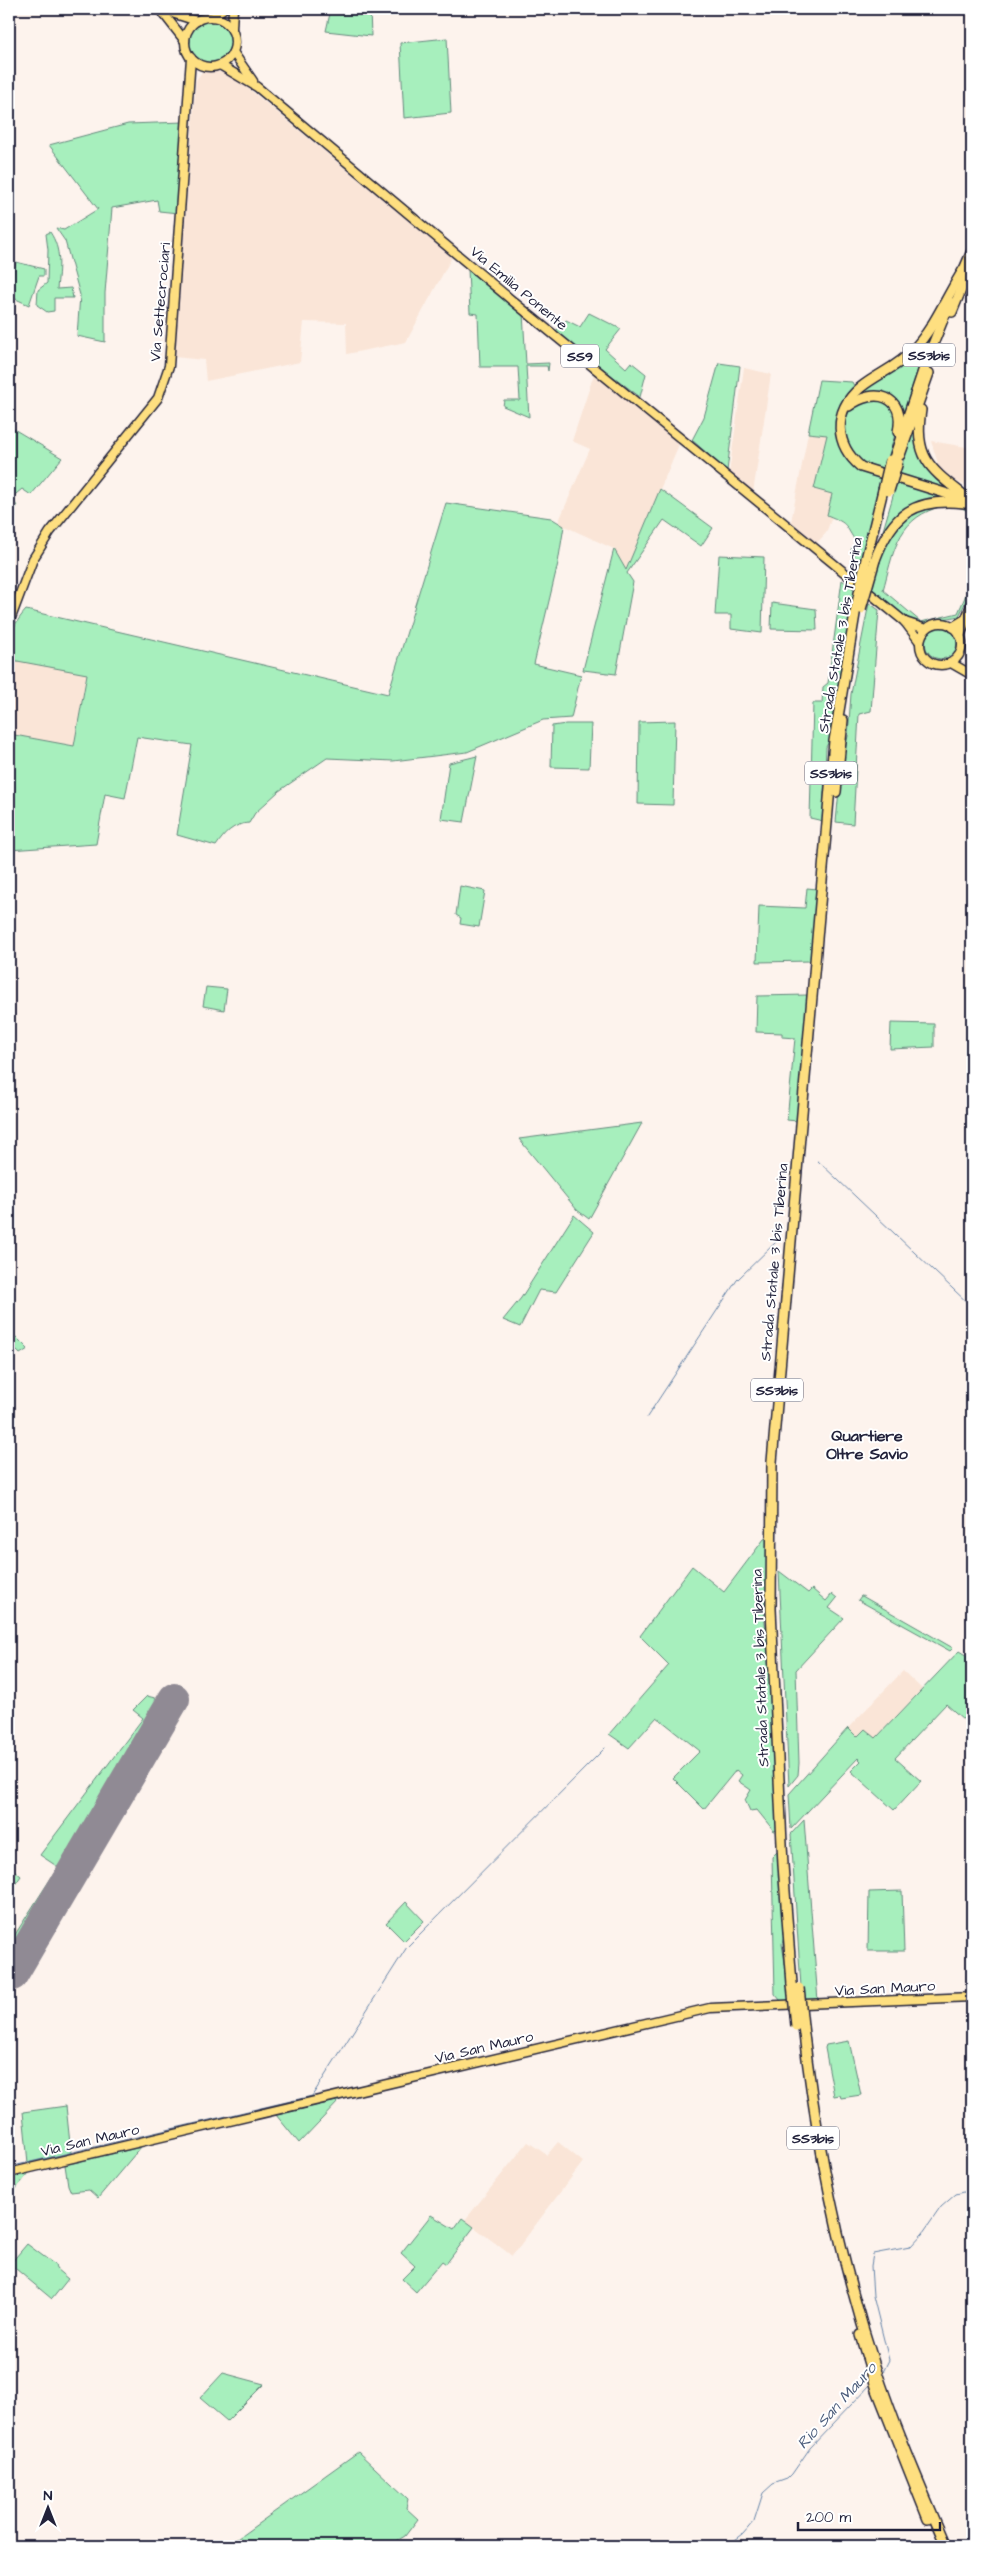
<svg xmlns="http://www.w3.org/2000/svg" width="981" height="2555" viewBox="0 0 981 2555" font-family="'Architects Daughter',sans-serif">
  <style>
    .built { fill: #fae5d7 }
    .green { fill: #a7efbd; stroke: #64887c }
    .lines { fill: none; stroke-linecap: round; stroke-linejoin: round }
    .stream { stroke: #6785a9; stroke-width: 1 }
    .runway { stroke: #908a94; stroke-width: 32 }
    .major-casing { stroke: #22223b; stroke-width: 11 }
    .highway-casing { stroke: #22223b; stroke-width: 12 }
    .major { stroke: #fedf80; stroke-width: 8 }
    .highway { stroke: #fedf80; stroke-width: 9 }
    .highway-bridge-casing { stroke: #22223b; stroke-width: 12; stroke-linecap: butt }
    .highway-bridge { stroke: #fedf80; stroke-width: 9 }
    .labels { text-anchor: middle; stroke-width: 4; stroke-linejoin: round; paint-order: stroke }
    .shield { fill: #fff; stroke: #646476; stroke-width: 1 }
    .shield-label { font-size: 14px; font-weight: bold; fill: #22223b }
    .street-label { font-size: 15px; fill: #22223b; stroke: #fff }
    .neighbourhood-label { font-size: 16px; font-weight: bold; fill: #22223b; stroke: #fff }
    .water-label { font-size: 16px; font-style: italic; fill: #4a5c7b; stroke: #fff }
  </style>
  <rect width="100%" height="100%" fill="#fdf3ed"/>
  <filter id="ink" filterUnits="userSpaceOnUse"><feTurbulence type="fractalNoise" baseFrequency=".02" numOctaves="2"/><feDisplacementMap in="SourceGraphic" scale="10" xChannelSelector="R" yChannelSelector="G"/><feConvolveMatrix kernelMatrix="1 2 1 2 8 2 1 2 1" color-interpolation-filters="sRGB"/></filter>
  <g filter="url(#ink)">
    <g class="built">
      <path d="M210,70L231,74L452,257L406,342L347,354L346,323L304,322L300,362L206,381L204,360L174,357L196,80L202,72Z"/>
      <path d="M744,368L771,374L753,493L729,473Z"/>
      <path d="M595,371L680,442L626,570L614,549L558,523L590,449L572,441Z"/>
      <path d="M808,433L827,435L814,489L832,494L827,515L832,517L826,533L816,544L791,522Z"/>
      <path d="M931,441L972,448V488L955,481L939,467Z"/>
      <path d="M12,660L87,673L74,746L9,734V668Z"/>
      <path d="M903,1671L922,1689L876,1738H857L848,1728Z"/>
      <path d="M9,1922L19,1930L9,1944Z"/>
      <path d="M528,2142L547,2155L558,2142L583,2162L512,2256L465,2220Z"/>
    </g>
    <g class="green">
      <path d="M176,9H217L189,14Z"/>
      <path d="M331,9H370L371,36L326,31Z"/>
      <circle cx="210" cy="42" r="21"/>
      <path d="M447,38L451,113L404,118L400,43Z"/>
      <path d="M184,122L178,213L159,211L157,200L112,208L105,293V342L77,336L80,295L65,241L56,228L64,230L98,209L49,145L128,124Z"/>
      <path d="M50,232C62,250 59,268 57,289L71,288L73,298H54V311L47,312L37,305L38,290L47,283L48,250L46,234Z"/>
      <path d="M16,262L44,269V276H39L29,305L9,296Z"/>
      <path d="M468,269L523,313L526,364L549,363L548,371L547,366H526L529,417L503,406L504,400H520L518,367H480L478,314L470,313Z"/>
      <path d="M589,313L621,329L605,349L626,368L631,362L646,374L640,397L555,332L566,320L580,327Z"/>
      <path d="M938,324L903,421C898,394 884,387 858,396Z"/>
      <path d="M719,363L740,366L727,471L692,440L704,417Z"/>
      <path d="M819,380L852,382L855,388L839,409L837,426L840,445L869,474L882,479L858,578L854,575L857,562L851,549L857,543C843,524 851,525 827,515L832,494L814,489L827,435L808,433Z"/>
      <path d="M877,398L893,407L897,428L884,471C877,468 868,466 862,462C844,448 835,417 859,403C864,399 871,399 877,398Z"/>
      <path d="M917,416L919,445L956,492L899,475Z"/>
      <path d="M12,428L62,458L31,495L22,489L11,498L17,506L9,518V432Z"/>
      <path d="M897,482L960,500C924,495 904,503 882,534Z"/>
      <path d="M660,489L713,528L701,546L664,520L627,573L633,582L616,674L583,670L614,549L626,570Z"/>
      <path d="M446,503L551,518L564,526L558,563L534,664L581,675L571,718L543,720L467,752L393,761L327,758L279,791L255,813L249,823C233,824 225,833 216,846L177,835L192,745L137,737L125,798L105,794L96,844L9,850V734L74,746L87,674L12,660L9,668C9,642 8,630 26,610L388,694Z"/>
      <path d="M953,504L972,509V513C960,506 949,504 936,508C896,521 893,555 883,590L921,622L958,613L972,581V588L959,616L918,624L907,620L871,592C878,566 888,520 915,509C926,505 942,505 953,504Z"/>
      <path d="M719,555L764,557L762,633L731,629V615H715Z"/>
      <path d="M842,580L855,590L831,737L826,747L823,821L810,818L813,703H822L823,687L828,683Z"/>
      <path d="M772,603L816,609L817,630L771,629Z"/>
      <path d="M869,603L879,610L871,711L859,714L853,824L836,822L841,769L848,736L851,694Z"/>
      <circle cx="941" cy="643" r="16"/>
      <path d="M675,721L673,805L638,804L639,722Z"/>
      <path d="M566,724H591L589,768L551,767L552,726Z"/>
      <path d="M477,756L464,822L441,819L449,763Z"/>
      <path d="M460,886L485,891L479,927L460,924L461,918L456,915Z"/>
      <path d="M807,888L817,889L811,961L757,962L759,906L805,908Z"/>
      <path d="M206,987L227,989L224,1010L203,1006Z"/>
      <path d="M808,995L797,1121L787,1120L795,1038L782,1037V1033L756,1032L757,996Z"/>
      <path d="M891,1023L934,1024V1047L890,1049Z"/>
      <path d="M642,1123L589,1219L577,1210L519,1139Z"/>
      <path d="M574,1215L594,1232L556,1292L539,1290L520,1327L503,1320L521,1298Z"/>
      <path d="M9,1330L28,1349L20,1354L9,1342Z"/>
      <path d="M767,1538C767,1554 769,1571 767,1586C764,1607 762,1618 769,1640L778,1830L774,1831L757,1810L750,1811L745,1800L751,1790L738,1781L742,1775L736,1770L704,1809L673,1778L700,1751L657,1717L629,1748L609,1734L669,1665L640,1636L692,1566L724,1592L764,1539Z"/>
      <path d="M779,1571L808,1593L812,1589L826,1601L832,1594L837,1598L829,1608L844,1618L796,1670L799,1763L798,1775L789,1786Z"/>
      <path d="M861,1596H862L953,1648L950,1651L858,1600Z"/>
      <path d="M959,1651L972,1659V1727L946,1704L895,1758L921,1781L894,1810L851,1771L861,1761L858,1758L791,1829L789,1794L848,1728L857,1737L865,1729L876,1738Z"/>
      <path d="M163,1695L170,1697L129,1762L9,1969V1944L58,1867L40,1855L143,1718L133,1710L147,1696L159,1699Z"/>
      <path d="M804,1820L818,2001L802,2002L791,1834Z"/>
      <path d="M779,1850L785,1933L782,1944L791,2001H781L775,1994L772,1857Z"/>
      <path d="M9,1866L21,1876L9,1893Z"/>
      <path d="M902,1891L904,1951H868L869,1892Z"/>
      <path d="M406,1902L424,1921L404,1941L386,1923Z"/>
      <path d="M849,2041L861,2095L841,2098L840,2095L834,2096L825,2048L826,2045Z"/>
      <path d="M340,2100L299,2143L276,2115Z"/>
      <path d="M66,2106L71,2153L28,2163L23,2112Z"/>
      <path d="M141,2147L98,2198L89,2190L71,2192L68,2185L65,2165Z"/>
      <path d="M29,2173L9,2197V2177Z"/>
      <path d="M431,2215L454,2229L462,2218L474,2227L446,2264L442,2261L416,2292L402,2279L415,2266L401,2253Z"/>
      <path d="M27,2244L55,2265L56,2269L68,2279L52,2299L10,2264Z"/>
      <path d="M223,2373L264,2384L227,2421L200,2398Z"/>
      <path d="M358,2452L408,2499L406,2508L418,2519L405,2536L388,2546H227Z"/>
    </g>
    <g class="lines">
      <g class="stream">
        <path d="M818,1161L972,1307"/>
        <path d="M647,1417L737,1280L777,1241"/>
        <path d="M9,2167L312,2096L407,1947L605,1748"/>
        <path d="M882,2374L889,2360L873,2296L871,2266L873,2254L910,2247L923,2233L941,2207L956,2194L972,2190"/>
        <path d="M727,2546L743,2534L754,2521L763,2493L773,2484L787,2479L792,2474L810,2448L872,2383"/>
      </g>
      <path class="runway" d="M12,1975L174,1699"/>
      <g class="major-casing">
        <g id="major">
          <path d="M160,9L185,41"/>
          <path d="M166,9L175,14L197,21"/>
          <path d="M212,17L223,9"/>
          <circle cx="210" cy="42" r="25"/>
          <path d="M232,29L233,9"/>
          <path d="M233,52L253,81"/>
          <path d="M220,65L257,87L515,303L905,622L920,642"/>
          <path d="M905,622L926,629"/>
          <path d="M9,623L33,559L50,532L158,398L169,366L191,58"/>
          <circle cx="941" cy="644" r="21"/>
          <path d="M951,663L972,675"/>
          <path d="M9,2173L710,2008L972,1997"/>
        </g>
      </g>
      <g class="highway-casing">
        <g id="highway">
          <path d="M964,269C947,295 935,327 913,350C898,367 877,374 860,388C832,412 835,445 861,467L951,495L972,503"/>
          <path d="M962,274L972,251"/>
          <path d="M952,312L970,268"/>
          <path d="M849,406C874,387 906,395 898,432"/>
          <path d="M921,410C913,459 932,470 966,497"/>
          <path d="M900,455L929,373"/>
          <path d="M893,461L926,362L950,302"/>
          <path d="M866,559L883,490"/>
          <path d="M875,560C892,514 915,497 965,503"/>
          <path d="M953,627L966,619"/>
          <path d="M960,635L972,604"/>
          <path d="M836,792L843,720"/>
          <path d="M792,1984L783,1865L771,1609L772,1462L834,741L856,608"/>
          <path d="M803,2026C816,2141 839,2256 875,2366C895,2428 921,2487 946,2546"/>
          <path d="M860,2335L877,2390L928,2519"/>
        </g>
      </g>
      <use href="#major" class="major"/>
      <use href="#highway" class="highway"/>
      <g class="highway-bridge-casing">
        <g id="highway-bridge">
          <path d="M883,490L890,460"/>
          <path d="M889,491L898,462"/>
          <path d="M856,608L866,559"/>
          <path d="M861,609L875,560"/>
          <path d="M792,1984L796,2026"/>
          <path d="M799,1988L803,2026"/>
        </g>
      </g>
      <use href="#highway-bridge" class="highway-bridge"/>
    </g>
  </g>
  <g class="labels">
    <g class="shield">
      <rect x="903" y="343.5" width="52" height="23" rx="4"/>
      <rect x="561" y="344.5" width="38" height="23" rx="4"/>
      <rect x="805" y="761.5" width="52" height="23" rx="4"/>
      <rect x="751" y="1378.5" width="52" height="23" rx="4"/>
      <rect x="787" y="2126.5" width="52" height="23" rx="4"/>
    </g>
    <g class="shield-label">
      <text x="929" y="360">SS3bis</text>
      <text x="580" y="361">SS9</text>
      <text x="831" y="778">SS3bis</text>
      <text x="777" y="1395">SS3bis</text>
      <text x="813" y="2143">SS3bis</text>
    </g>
    <g class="street-label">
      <text transform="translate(519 288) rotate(40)" y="5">Via Emilia Ponente</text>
      <text transform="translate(160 302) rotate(-85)" y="5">Via Settecrociari</text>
      <text transform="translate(840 635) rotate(-80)" y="5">Strada Statale 3 bis Tiberina</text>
      <text transform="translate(774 1262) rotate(-85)" y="5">Strada Statale 3 bis Tiberina</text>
      <text transform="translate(760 1668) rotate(-92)" y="5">Strada Statale 3 bis Tiberina</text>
      <text transform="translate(885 1988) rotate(-3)" y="5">Via San Mauro</text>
      <text transform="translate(484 2047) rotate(-13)" y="5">Via San Mauro</text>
      <text transform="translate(90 2140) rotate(-13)" y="5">Via San Mauro</text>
    </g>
    <g class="neighbourhood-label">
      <text x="867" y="1441">Quartiere<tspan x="867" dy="18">Oltre Savio</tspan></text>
    </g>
    <g class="water-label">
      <text transform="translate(836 2405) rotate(-48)" y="6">Rio San Mauro</text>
    </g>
  </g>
  <rect width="981" height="2555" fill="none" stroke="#fff" stroke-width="30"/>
  <rect x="15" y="15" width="951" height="2525" fill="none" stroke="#22223b" stroke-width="2" filter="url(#ink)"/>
  <g transform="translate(48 2508)" stroke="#ffffff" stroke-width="4" paint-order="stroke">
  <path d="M0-4L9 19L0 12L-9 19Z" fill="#22223b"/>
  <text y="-8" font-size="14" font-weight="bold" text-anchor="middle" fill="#22223b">N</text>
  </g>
  <path d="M798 2522v8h142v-8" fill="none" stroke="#22223b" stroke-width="2.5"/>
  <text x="806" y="2522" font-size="15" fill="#22223b" stroke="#ffffff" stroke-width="4" paint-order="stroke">200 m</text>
</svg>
